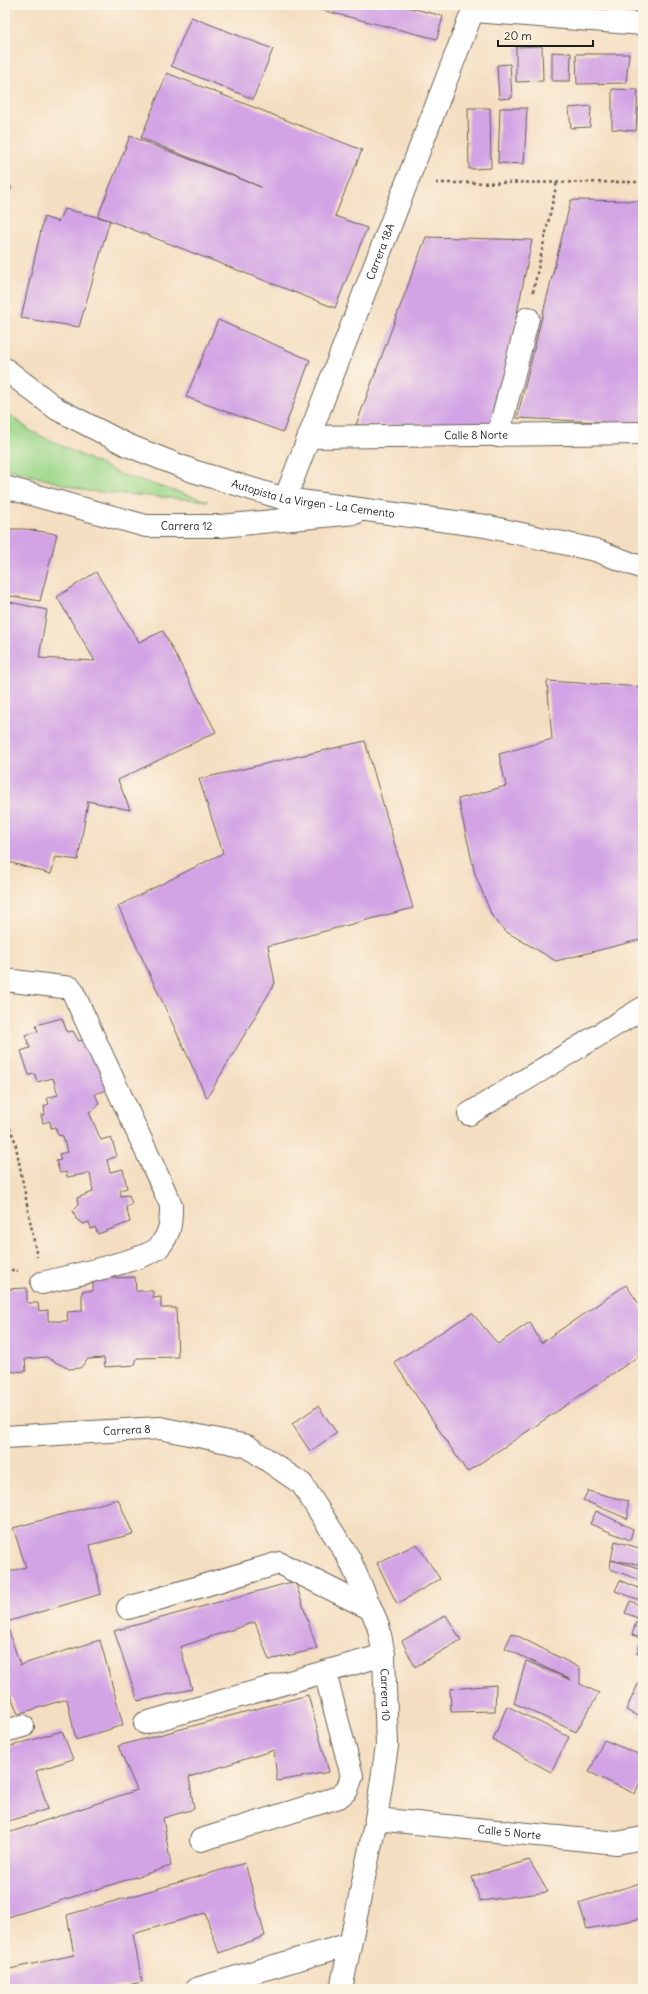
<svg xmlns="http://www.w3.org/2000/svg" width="648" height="1994" viewBox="0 0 648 1994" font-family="Delius,sans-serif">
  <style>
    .green { fill: #9dd88c; stroke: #5c7a54 }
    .building { fill: #d2a3e5 }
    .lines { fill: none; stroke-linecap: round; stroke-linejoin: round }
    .minor-casing { stroke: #686056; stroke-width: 24 }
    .major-casing { stroke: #686056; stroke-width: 24 }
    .path { stroke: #686056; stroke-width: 2.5; stroke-dasharray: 3 3; stroke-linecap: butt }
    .minor { stroke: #fff; stroke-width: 22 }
    .major { stroke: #fff; stroke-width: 22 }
    .labels { text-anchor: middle; stroke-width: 3; stroke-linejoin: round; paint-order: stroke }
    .street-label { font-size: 11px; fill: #1c1c1c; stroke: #fcf5e5 }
  </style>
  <rect width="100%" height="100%" fill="#fcf5e5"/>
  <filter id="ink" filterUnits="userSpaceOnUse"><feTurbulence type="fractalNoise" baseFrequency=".025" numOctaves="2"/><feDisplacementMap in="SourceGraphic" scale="8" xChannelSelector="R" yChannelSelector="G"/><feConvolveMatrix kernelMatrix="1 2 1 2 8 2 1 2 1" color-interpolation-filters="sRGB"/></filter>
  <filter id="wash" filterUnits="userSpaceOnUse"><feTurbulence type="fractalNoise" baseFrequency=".012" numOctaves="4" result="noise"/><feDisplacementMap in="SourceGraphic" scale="16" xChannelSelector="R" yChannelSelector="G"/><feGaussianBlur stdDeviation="0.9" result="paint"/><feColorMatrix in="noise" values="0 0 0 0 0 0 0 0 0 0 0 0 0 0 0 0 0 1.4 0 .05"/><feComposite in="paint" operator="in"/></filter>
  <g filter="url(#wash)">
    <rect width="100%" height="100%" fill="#f4dec1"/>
    <path class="green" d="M5,411L31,431L122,475L208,501L87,491L5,468Z"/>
    <g id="blocks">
      <g class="building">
        <path d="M301,5H398L443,16L437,39Z"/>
        <path d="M191,17L273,49L253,99L171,66Z"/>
        <path d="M542,46L543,81L516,82V47Z"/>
        <path d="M552,52L571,53L570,81H552Z"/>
        <path d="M576,54H629L626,83L577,84Z"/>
        <path d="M510,64L512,98L499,99L497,65Z"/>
        <path d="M167,73L362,150L335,216L367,228L335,308L98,216L130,136L261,187L141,138Z"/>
        <path d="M612,89L638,90L636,131L612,129Z"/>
        <path d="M591,106L590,127L571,128L569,108Z"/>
        <path d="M639,107H643V151H640Z"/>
        <path d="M468,108H490L491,168L469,169Z"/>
        <path d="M500,108H527L524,164L498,163Z"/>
        <path d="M5,177L12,189L5,193Z"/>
        <path d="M571,200L643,201L642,424L517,418Z"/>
        <path d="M64,209L110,220L79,327L21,318L44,217L58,222Z"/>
        <path d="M426,237L532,240L494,426L356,425Z"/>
        <path d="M218,320L310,360L283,432L186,397Z"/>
        <path d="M5,529H25L57,534L40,601L5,595Z"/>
        <path d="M96,572L139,642L163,631L216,732L118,780L130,810L88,801L78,860L56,857L51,874L5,861V601L47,610L39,658L95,661L57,597Z"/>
        <path d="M547,681L643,687V939L556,961L505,931L492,916L475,874L458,799L506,786L499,754L552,739Z"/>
        <path d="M365,741L413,908L268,946L275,983L207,1098L118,906L223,853L199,779Z"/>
        <path d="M62,1018L67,1032L73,1031L79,1041L88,1038L109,1089L95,1094L99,1103L96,1108L89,1112L101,1140L111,1137L117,1156L107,1160L110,1172L123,1169L127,1188L120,1190L121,1196L129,1195L132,1204L126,1207L130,1222L98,1234L95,1227L91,1229L89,1222L83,1224L76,1219L73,1210L78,1205L77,1198L93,1192L90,1173L67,1177L66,1172L60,1173L56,1161L61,1160L59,1154L67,1152L63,1136L58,1135L55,1127L51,1128L50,1121L43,1123L41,1115H45L44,1106L49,1104L47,1098L58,1095L53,1078L37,1082L35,1074L29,1075L21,1051L30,1048L25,1035L38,1032L36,1025Z"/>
        <path d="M135,1277L136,1291H153V1298L161,1297V1308H176L178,1357L137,1358L135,1365L105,1367L104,1358L88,1359L80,1368L69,1369L46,1357L25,1359L26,1371L14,1372L5,1369V1289L27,1288V1303H38L39,1311L48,1310V1321H68L67,1312L82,1311V1291H93V1279Z"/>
        <path d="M626,1285L643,1310V1365L639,1356L467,1472L394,1362L472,1313L498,1344L530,1322L541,1343Z"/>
        <path d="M318,1406L337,1433L310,1451L292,1424Z"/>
        <path d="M588,1491L628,1501V1519L583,1500Z"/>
        <path d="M118,1499L133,1534L90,1545L101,1594L6,1622L20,1665L100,1640L123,1725L76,1740L67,1699L18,1714L5,1680V1573L26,1567L13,1528Z"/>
        <path d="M596,1511L633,1529L630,1540L590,1524Z"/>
        <path d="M615,1541L643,1549V1565L611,1560Z"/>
        <path d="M417,1544L440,1579L397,1604L377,1563Z"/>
        <path d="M611,1560L643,1569V1581L610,1569Z"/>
        <path d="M620,1580L643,1590V1601L615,1591Z"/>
        <path d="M295,1581L317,1649L269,1660L255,1622L180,1647L192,1689L138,1701L114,1631Z"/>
        <path d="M630,1601L643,1606V1620L625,1613Z"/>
        <path d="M446,1615L461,1640L415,1667L402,1641Z"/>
        <path d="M636,1622L643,1625V1639L632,1635Z"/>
        <path d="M512,1633L580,1668V1684L599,1693L576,1732L514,1703L526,1661L571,1680L505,1648Z"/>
        <path d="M640,1644L643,1645V1656L637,1654Z"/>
        <path d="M639,1682L643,1684V1718L626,1710Z"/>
        <path d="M496,1685L495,1711L451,1712L450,1689Z"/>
        <path d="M308,1695L329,1772L277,1781L274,1750L189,1777L194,1809L163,1818L171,1866L5,1918V1834L137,1790L118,1746Z"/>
        <path d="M507,1706L569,1737L551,1772L493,1740Z"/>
        <path d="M62,1731L73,1759L36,1771L48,1809L5,1822V1748Z"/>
        <path d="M604,1740L643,1756V1775L635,1794L589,1772Z"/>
        <path d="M529,1860L548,1892L480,1901L472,1877Z"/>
        <path d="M245,1863L265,1936L219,1953L205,1913L133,1934L142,1982L107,1989H5V1970L74,1955L67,1915Z"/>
        <path d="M643,1882V1918L587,1929L579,1903Z"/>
      </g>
    </g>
  </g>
  <g filter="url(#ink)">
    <use href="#blocks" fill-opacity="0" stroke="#686056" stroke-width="1"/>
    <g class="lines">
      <g class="minor-casing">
        <g id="minor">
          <path d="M474,11L643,24"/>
          <path d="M498,436L528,318"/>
          <path id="s1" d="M309,437L643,433"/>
          <path id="s2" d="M5,487L146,526H221L355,513"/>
          <path id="s3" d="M285,499L475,5"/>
          <path d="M5,980L71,988L171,1205C171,1222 171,1233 159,1247C149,1259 62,1278 42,1283"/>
          <path d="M469,1114L643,1008"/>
          <path id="s4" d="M5,1437L160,1428L247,1446L302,1484L349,1558L378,1625L384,1655L387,1746L376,1819L341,1989"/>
          <path d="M128,1608L279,1563L371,1609"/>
          <path d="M145,1723L384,1655"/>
          <path d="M5,1731L23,1726"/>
          <path id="s5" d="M376,1819L617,1843L643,1838"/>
          <path d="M201,1840L339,1797L347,1790L352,1776L325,1672"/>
          <path d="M196,1989L350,1944"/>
        </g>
      </g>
      <g class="major-casing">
        <g id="major">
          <path id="s6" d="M5,369L57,409L127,445L193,471L285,499L485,526L595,550L643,568"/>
        </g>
      </g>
      <g class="path">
        <path d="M436,183L643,182"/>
        <path d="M533,292L557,182"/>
        <path d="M5,1116L15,1141L37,1257"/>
        <path d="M5,1271L14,1270L18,1271"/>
      </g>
      <use href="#minor" class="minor"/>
      <use href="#major" class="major"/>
    </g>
  </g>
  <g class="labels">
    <g class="street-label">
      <text dy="4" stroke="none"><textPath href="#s3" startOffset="265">Carrera 18A</textPath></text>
      <text dy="4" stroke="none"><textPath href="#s1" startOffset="167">Calle 8 Norte</textPath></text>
      <text dy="4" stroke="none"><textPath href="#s6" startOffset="339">Autopista La Virgen - La Cemento</textPath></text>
      <text dy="4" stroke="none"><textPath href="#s2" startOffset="187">Carrera 12</textPath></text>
      <text dy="4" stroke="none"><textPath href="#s4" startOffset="122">Carrera 8</textPath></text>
      <text dy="4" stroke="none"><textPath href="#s4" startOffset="542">Carrera 10</textPath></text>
      <text dy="4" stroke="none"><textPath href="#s5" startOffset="134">Calle 5 Norte</textPath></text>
    </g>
  </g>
  <rect width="648" height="1994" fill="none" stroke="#fcf5e5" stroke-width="20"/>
  <path d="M498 40v6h95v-6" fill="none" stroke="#1c1c1c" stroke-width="2"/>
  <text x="504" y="40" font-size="12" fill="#1c1c1c" stroke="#fcf5e5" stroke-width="3" paint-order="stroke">20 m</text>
</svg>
